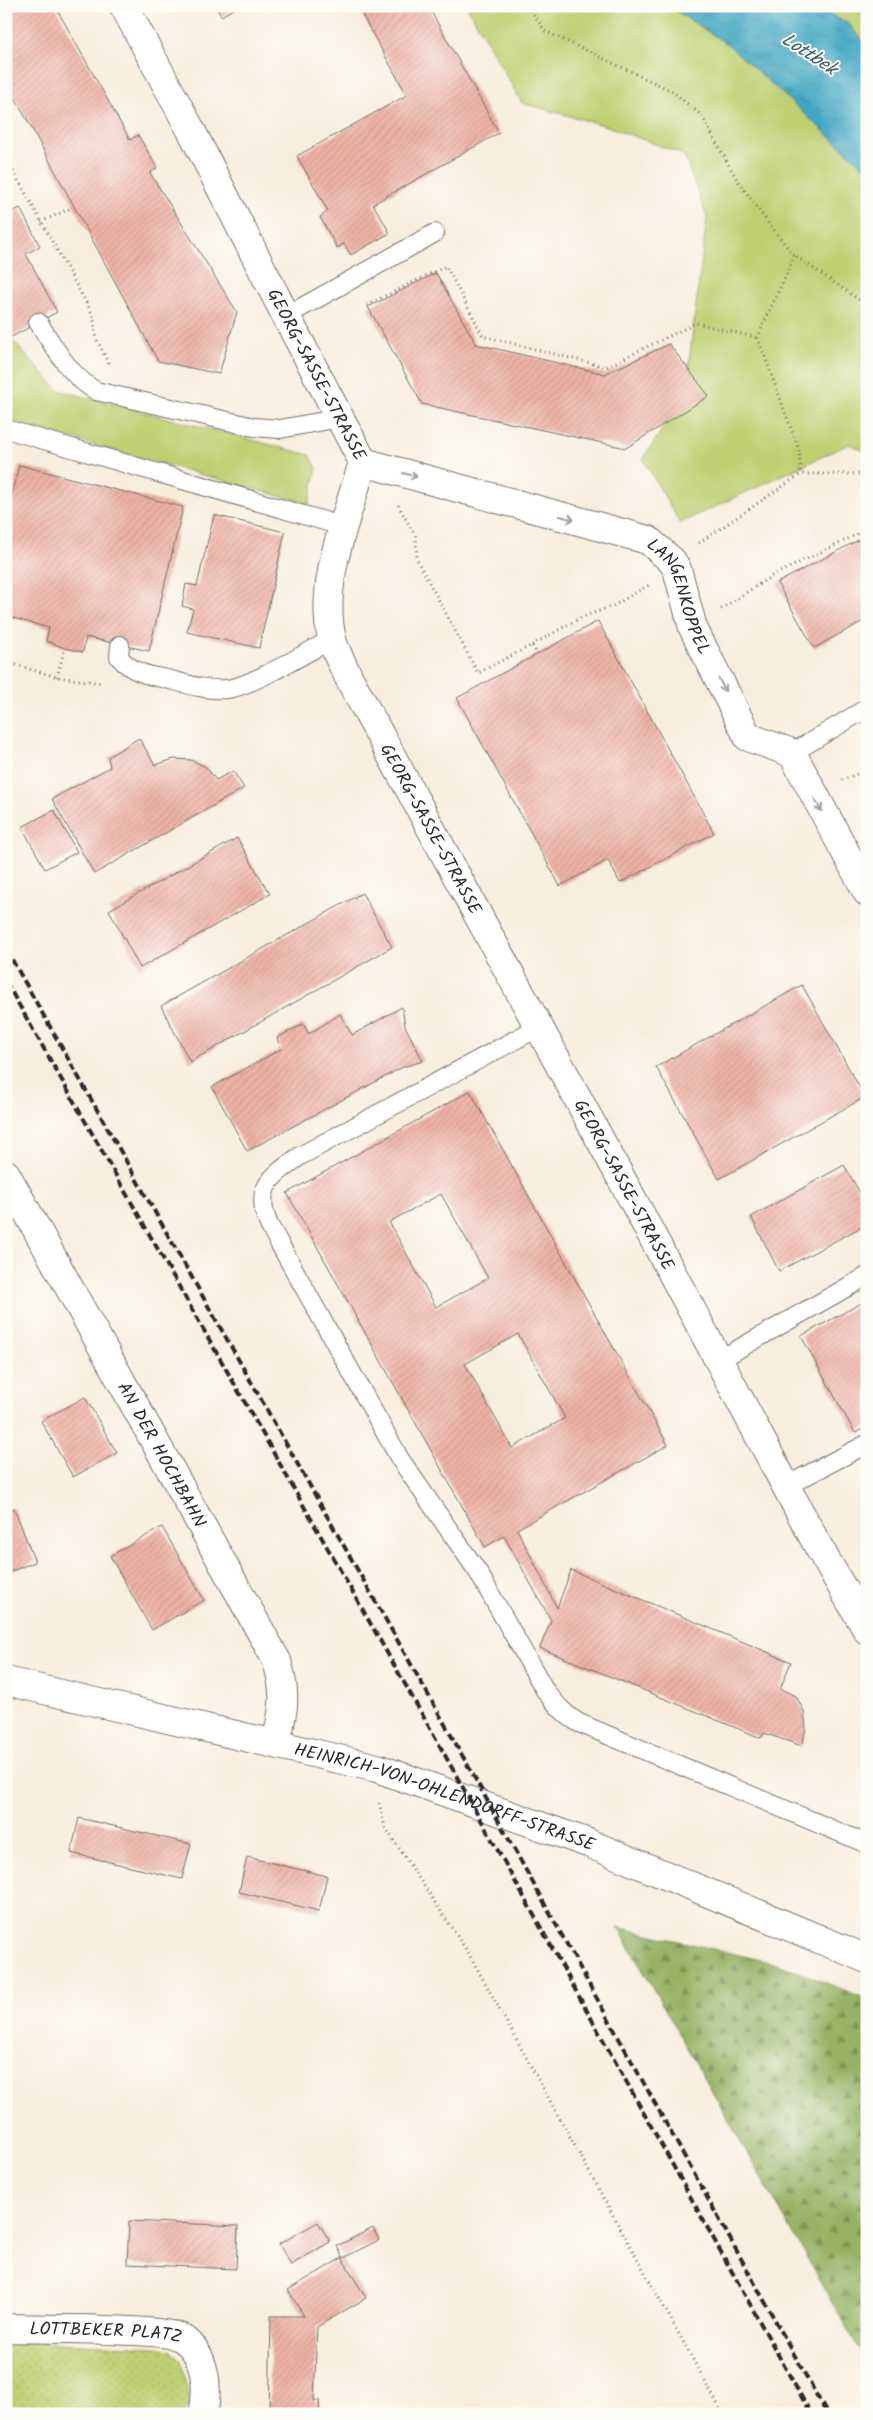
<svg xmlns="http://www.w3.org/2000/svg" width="873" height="2420" viewBox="0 0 873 2420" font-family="Kalam,sans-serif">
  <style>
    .grass { fill: url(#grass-dots); stroke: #757e4f }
    .forest { fill: url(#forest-firs); stroke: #616e48 }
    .park { fill: #bfd073; stroke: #757e4f }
    .water { fill: url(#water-ripples); stroke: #376977 }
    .building { fill: url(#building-hatch); fill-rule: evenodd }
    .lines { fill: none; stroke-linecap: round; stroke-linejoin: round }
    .lane-casing { stroke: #736f69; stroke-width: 20 }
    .street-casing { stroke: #736f69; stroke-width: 30 }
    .path { stroke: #736f69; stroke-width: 3; stroke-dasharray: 1 4; stroke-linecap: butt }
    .lane { stroke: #fff; stroke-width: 18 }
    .street { stroke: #fff; stroke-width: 28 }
    .rail { stroke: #2b2b2b; stroke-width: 4; stroke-dasharray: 8 4; stroke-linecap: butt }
    .oneway { stroke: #a0a0a0 }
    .labels { text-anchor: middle; stroke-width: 4; stroke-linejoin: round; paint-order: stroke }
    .street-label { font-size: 18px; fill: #2b2b2b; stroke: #fdfcf7 }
    .water-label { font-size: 19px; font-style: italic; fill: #355d68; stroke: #fdfcf7 }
  </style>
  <defs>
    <pattern id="grass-dots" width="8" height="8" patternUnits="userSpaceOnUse" patternTransform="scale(1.25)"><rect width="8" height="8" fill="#bfd073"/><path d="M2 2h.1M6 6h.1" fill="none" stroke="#a4b364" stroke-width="1.8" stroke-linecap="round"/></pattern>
    <pattern id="forest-firs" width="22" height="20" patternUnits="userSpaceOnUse" patternTransform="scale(1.25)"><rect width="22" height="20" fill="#97b265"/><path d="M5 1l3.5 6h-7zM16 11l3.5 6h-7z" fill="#7b9153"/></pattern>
    <pattern id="water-ripples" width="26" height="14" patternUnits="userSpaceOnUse" patternTransform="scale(1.25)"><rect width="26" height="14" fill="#43a7c3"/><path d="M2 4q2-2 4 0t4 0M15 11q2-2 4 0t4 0" fill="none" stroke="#38889f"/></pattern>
    <pattern id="building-hatch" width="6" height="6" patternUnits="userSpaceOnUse" patternTransform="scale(1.25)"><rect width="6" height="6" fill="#eeb3a6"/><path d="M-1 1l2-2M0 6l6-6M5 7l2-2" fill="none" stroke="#cc9a8f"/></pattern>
  </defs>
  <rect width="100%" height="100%" fill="#fdfcf7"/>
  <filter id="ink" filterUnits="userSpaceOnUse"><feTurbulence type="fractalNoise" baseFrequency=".02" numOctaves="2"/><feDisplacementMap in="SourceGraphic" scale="10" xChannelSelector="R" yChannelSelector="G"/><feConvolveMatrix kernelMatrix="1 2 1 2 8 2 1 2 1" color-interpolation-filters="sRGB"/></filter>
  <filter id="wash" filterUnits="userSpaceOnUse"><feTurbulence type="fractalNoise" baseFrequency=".0096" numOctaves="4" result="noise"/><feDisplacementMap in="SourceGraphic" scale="20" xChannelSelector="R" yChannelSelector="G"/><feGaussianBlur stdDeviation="1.12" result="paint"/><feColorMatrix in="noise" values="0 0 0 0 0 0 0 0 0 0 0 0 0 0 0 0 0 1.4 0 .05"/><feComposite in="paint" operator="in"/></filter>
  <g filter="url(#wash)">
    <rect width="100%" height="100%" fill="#f8eedd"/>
    <path class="grass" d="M6,2341L156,2347L171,2350L181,2361L190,2403L184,2414L6,2413Z"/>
    <path class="forest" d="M618,1927L778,1964L867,1999V2363Z"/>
    <g class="park">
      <path d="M467,6H668L726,43L867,170V452L849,444L680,523L643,459L685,394L707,217L684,155L607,126L522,103Z"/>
      <path d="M814,6H867V46L849,25Z"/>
      <path d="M10,338L58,390L310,455L317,468L309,504L14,423L6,450V340Z"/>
    </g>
    <path class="water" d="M668,6H814L849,24L867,46V170L726,43Z"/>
    <g id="blocks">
      <g class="building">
        <path d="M6,6H55L130,140L138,135L157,168L150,173L237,312L219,374L158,361L6,81Z"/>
        <path d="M216,6H239L221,16Z"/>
        <path d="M357,6H428L499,133L373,204L390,233L351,255L344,244L337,248L320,217L328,211L297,156L407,95Z"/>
        <path d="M20,208L40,246L26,254L57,312L6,340V215Z"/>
        <path d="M436,273L476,344L605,374L669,344L709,396L626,448L422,404L368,307Z"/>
        <path d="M19,465L183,507L149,651L86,637L83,652L65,648L46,641L49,628L6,616V517Z"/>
        <path d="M214,515L285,532L259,648L187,632L193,609L182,606L186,584L197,586Z"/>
        <path d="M864,537H867V619L814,648L777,583Z"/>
        <path d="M598,621L714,833L620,883L608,860L560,886L457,698Z"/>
        <path d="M139,738L155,765L174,759L191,760L206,767L216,780L233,771L244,788L94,874L52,799L110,767L108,757Z"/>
        <path d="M54,810L77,852L45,869L22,827Z"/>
        <path d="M237,838L270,894L140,968L109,910Z"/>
        <path d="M362,893L392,947L190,1062L161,1006Z"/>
        <path d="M802,985L865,1097L719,1179L656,1067Z"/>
        <path d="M402,1007L405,1026L423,1061L403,1067L247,1151L212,1087L281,1049L277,1038L303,1024L309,1034L340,1014L352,1035Z"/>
        <path d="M470,1091L668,1445L517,1529L557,1608L571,1570L791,1662L780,1689L796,1696L804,1711L806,1728L802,1746L764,1733L761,1738L540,1648L551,1620L504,1536L485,1547L287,1193ZM441,1194L488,1278L436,1307L389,1222ZM518,1334L565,1418L512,1448L465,1364Z"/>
        <path d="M844,1165L867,1205V1224L779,1271L751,1217Z"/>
        <path d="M867,1300V1427L855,1433L801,1336Z"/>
        <path d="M85,1397L117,1453L73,1477L41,1421Z"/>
        <path d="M14,1508L35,1562L6,1573V1511Z"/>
        <path d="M162,1527L204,1600L152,1630L110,1556Z"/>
        <path d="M79,1818L191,1844L182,1879L71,1853Z"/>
        <path d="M247,1857L327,1876L319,1911L239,1892Z"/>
        <path d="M129,2221L238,2226L236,2269L127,2264Z"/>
        <path d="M318,2222L330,2242L291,2265L279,2244Z"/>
        <path d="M373,2228L379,2240L343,2258L337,2246Z"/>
        <path d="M342,2258L366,2298L317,2327L314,2401L319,2400L320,2414H269L271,2316H304L288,2290Z"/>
      </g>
    </g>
  </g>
  <g filter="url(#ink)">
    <use href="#blocks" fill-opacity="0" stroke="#736f69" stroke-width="1"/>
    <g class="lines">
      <g class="lane-casing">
        <g id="lane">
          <path d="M286,316L435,233"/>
          <path d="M38,322C55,348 69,375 96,391L254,427L280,429L340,418"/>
          <path d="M6,429L345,527"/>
          <path d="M120,645L119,657C131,672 149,676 167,679C186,684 207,691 227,689C250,687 309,651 332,639"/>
          <path d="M792,753L867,708"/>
          <path d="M539,1027L300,1156C271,1177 253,1188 269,1225L400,1459L478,1572L546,1692C556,1704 565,1715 579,1723L867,1844"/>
          <path d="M719,1360L867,1276"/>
          <path d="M786,1486L867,1444"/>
        </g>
      </g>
      <g class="street-casing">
        <g id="street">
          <path id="s1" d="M124,6L192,132L286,316L363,462C348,515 318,583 332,639C335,652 343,665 349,678L627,1189L818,1546L867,1630"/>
          <path id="s2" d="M363,462L648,540L672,561L677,569L693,628L748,737L792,753L867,892"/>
          <path id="s3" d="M6,1174L277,1661C287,1695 284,1709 276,1743"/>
          <path id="s4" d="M6,1681L377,1768L588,1843L867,1959"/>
          <path id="s5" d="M6,2328C34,2329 166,2328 182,2338C206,2353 209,2388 203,2414"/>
        </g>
      </g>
      <g class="path">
        <path d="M528,6L545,31L672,91L702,116L737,180L772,228L794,255L867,305"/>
        <path d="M6,158L93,315L97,340L110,366"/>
        <path d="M41,222L73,207"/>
        <path d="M794,255C784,284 768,309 758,338L799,450L801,474"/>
        <path d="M367,305L446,266L483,336L606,367L696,323L758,338"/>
        <path d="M398,505L416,537L417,560L478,673L532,645L537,654"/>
        <path d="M699,543L801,474H867"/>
        <path d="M721,609L770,577L862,532H867"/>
        <path d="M532,645L582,617L613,606L649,585"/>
        <path d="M6,662L57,677L103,683"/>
        <path d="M57,677L65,648"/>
        <path d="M842,780L867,770"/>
        <path d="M379,1803L385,1827L469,1954L723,2414"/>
      </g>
      <use href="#lane" class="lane"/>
      <use href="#street" class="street"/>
      <g class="rail">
        <path d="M6,949L451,1735L827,2414"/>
        <path d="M6,982L431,1730L811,2414"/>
      </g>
    </g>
    <defs><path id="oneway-shaft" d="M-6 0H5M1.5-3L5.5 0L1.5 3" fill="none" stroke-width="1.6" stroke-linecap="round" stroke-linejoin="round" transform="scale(1.25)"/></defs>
    <g class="oneway">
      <use href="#oneway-shaft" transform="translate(410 475) rotate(15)"/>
      <use href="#oneway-shaft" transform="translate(567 518) rotate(15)"/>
      <use href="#oneway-shaft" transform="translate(722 685) rotate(63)"/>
      <use href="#oneway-shaft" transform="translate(818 805) rotate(61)"/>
    </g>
  </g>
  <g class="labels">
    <g class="street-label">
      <text dy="6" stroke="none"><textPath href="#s1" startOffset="416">GEORG-SASSE-STRASSE</textPath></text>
      <text dy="6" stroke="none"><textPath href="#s2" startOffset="362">LANGENKOPPEL</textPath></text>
      <text dy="6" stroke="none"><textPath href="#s1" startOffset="911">GEORG-SASSE-STRASSE</textPath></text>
      <text dy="6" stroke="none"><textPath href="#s1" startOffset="1316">GEORG-SASSE-STRASSE</textPath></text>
      <text dy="6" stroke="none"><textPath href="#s3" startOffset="321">AN DER HOCHBAHN</textPath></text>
      <text dy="6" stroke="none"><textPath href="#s4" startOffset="454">HEINRICH-VON-OHLENDORFF-STRASSE</textPath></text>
      <text dy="6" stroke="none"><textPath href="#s5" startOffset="100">LOTTBEKER PLATZ</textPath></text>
    </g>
    <g class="water-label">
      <text transform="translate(810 53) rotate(33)" y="7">Lottbek</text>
    </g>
  </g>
  <rect width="873" height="2420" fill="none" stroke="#fdfcf7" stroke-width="25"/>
</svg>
